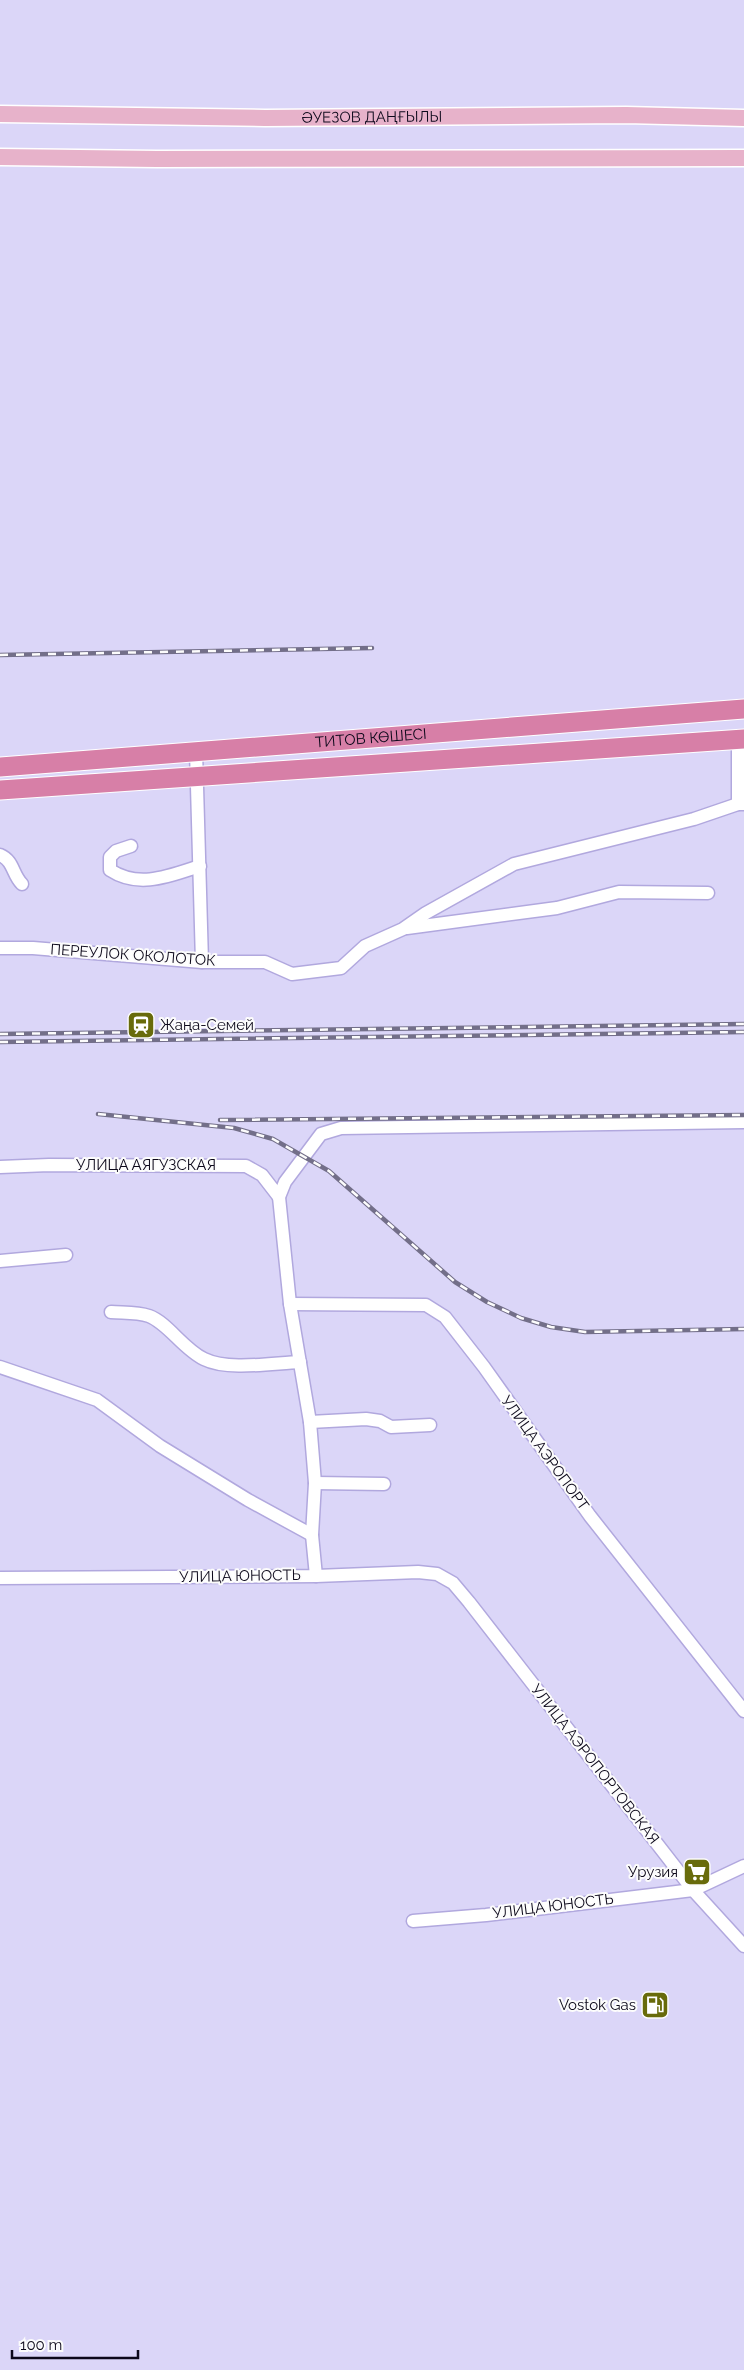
<svg xmlns="http://www.w3.org/2000/svg" width="744" height="2370" viewBox="0 0 744 2370" font-family="Raleway,sans-serif">
  <style>
    .lines { fill: none; stroke-linecap: round; stroke-linejoin: round }
    .minor-casing { stroke: #b1a8de; stroke-width: 15 }
    .major-casing { stroke: #fff; stroke-width: 19 }
    .highway-casing { stroke: #fff; stroke-width: 21 }
    .minor { stroke: #fff; stroke-width: 12 }
    .major { stroke: #e7b2ca; stroke-width: 16 }
    .highway { stroke: #d77fa7; stroke-width: 19 }
    .rail-casing { stroke: #736f89; stroke-width: 4.5 }
    .rail { stroke: #fcfcfc; stroke-width: 2.5; stroke-dasharray: 8; stroke-linecap: butt }
    .labels { text-anchor: middle; stroke-width: 4; stroke-linejoin: round; paint-order: stroke }
    .street-label { font-size: 15px; fill: #0c081a; stroke: #fcfcfc }
    .poi-label { font-size: 15px; fill: #0c081a; stroke: #fcfcfc; text-anchor: end }
  </style>
  <rect width="100%" height="100%" fill="#dbd6f8"/>
  <g class="lines">
    <g class="minor-casing">
      <g id="minor">
        <path d="M738,739V804"/>
        <path d="M196,751L202,962"/>
        <path d="M131,846L116,851L110,857V870C139,889 169,876 200,866"/>
        <path d="M0,855C14,861 12,874 22,884"/>
        <path d="M407,928L557,908L619,892L708,893"/>
        <path d="M0,948H33L202,962H265L292,974L341,968L365,946L403,929L426,913L514,864L694,819L738,804H744"/>
        <path d="M0,1167L49,1165L246,1166L262,1175L279,1197"/>
        <path d="M0,1261L66,1255"/>
        <path d="M290,1304L426,1305L445,1317L484,1367L590,1516L744,1711"/>
        <path d="M111,1312C124,1313 137,1312 149,1316C168,1323 183,1349 204,1359C228,1371 273,1363 300,1362"/>
        <path d="M0,1367L97,1400L160,1446L248,1500L312,1535"/>
        <path d="M310,1422L366,1419L380,1421L391,1427L430,1425"/>
        <path d="M315,1483L384,1484"/>
        <path d="M316,1576L312,1535L315,1483L310,1422L290,1304L279,1197L285,1182L321,1134L341,1128L744,1122"/>
        <path d="M0,1578L316,1576L418,1572L437,1574L453,1583L469,1602L693,1890L744,1946"/>
        <path d="M413,1921L486,1915L693,1890L744,1866"/>
      </g>
    </g>
    <g class="major-casing">
      <g id="major">
        <path id="s1" d="M0,114L265,118L626,115L744,118"/>
        <path d="M0,157L157,159L744,158"/>
      </g>
    </g>
    <g class="highway-casing">
      <g id="highway">
        <path id="s2" d="M0,767L744,709"/>
        <path d="M0,790L744,739"/>
      </g>
    </g>
    <use href="#minor" class="minor"/>
    <use href="#major" class="major"/>
    <use href="#highway" class="highway"/>
    <g class="rail-casing">
      <g id="rail">
        <path d="M0,655L372,648"/>
        <path d="M0,1034L744,1024"/>
        <path d="M0,1042L744,1032"/>
        <path d="M98,1114L234,1128L273,1139L329,1171L455,1282L487,1302L521,1318L551,1327L585,1332L744,1329"/>
        <path d="M220,1120L744,1115"/>
      </g>
    </g>
    <use href="#rail" class="rail"/>
  </g>
  <defs>
    <g id="station-square" transform="scale(1.4375)"><rect x="-9" y="-9" width="18" height="18" rx="4" fill="#686b0b" stroke="#fcfcfc"/><path d="M-3-6H3Q5-6 5-4V2Q5 4 3 4L4.5 6H3L1.5 4h-3L-3 6H-4.5L-3 4Q-5 4-5 2V-4Q-5-6-3-6ZM-3.5-4v3h7v-3ZM-3.5 1v1.5H-2V1ZM2 1v1.5H3.5V1Z" fill="#fff"/></g>
    <g id="supermarket-square" transform="scale(1.4375)"><rect x="-9" y="-9" width="18" height="18" rx="4" fill="#686b0b" stroke="#fcfcfc"/><path d="M-6-5.5h2.5l.6 2H6L4.5 2H-2.5L-4.4-4H-6ZM-1.5 3.2a1.3 1.3 0 1 0 .1 0ZM3 3.2a1.3 1.3 0 1 0 .1 0Z" fill="#fff"/></g>
    <g id="fuel-square" transform="scale(1.4375)"><rect x="-9" y="-9" width="18" height="18" rx="4" fill="#686b0b" stroke="#fcfcfc"/><path d="M-5.5-6h7V0h2V4h1.3V-2.5L3-4.5l.8-.8L6-3V5H2.5V1h-1V6h-7ZM-4.2-4.7v3.2H.2V-4.7Z" fill="#fff"/></g>
  </defs>
  <g fill-rule="evenodd">
    <use href="#station-square" x="141" y="1025"/>
    <use href="#supermarket-square" x="697" y="1872"/>
    <use href="#fuel-square" x="655" y="2005"/>
  </g>
  <g class="labels">
    <g class="street-label">
      <text dy="5" stroke="none"><textPath href="#s1" startOffset="372">ӘУЕЗОВ ДАҢҒЫЛЫ</textPath></text>
      <text dy="5" stroke="none"><textPath href="#s2" startOffset="372">ТИТОВ КӨШЕСІ</textPath></text>
      <text transform="translate(133 955) rotate(4)" y="5">ПЕРЕУЛОК ОКОЛОТОК</text>
      <text x="146" y="1170">УЛИЦА АЯГУЗСКАЯ</text>
      <text transform="translate(545 1453) rotate(54)" y="5">УЛИЦА АЭРОПОРТ</text>
      <text transform="translate(240 1576) rotate(-1)" y="5">УЛИЦА ЮНОСТЬ</text>
      <text transform="translate(595 1764) rotate(52)" y="5">УЛИЦА АЭРОПОРТОВСКАЯ</text>
      <text transform="translate(553 1906) rotate(-7)" y="5">УЛИЦА ЮНОСТЬ</text>
    </g>
    <g class="poi-label">
      <text x="160" y="1030" text-anchor="start">Жаңа-Семей</text>
      <text x="678" y="1877">Урузия</text>
      <text x="636" y="2010">Vostok Gas</text>
    </g>
  </g>
  <path d="M12 2350v8h126v-8" fill="none" stroke="#0c081a" stroke-width="2.5"/>
  <text x="20" y="2350" font-size="15" fill="#0c081a" stroke="#fcfcfc" stroke-width="4" paint-order="stroke">100 m</text>
</svg>
